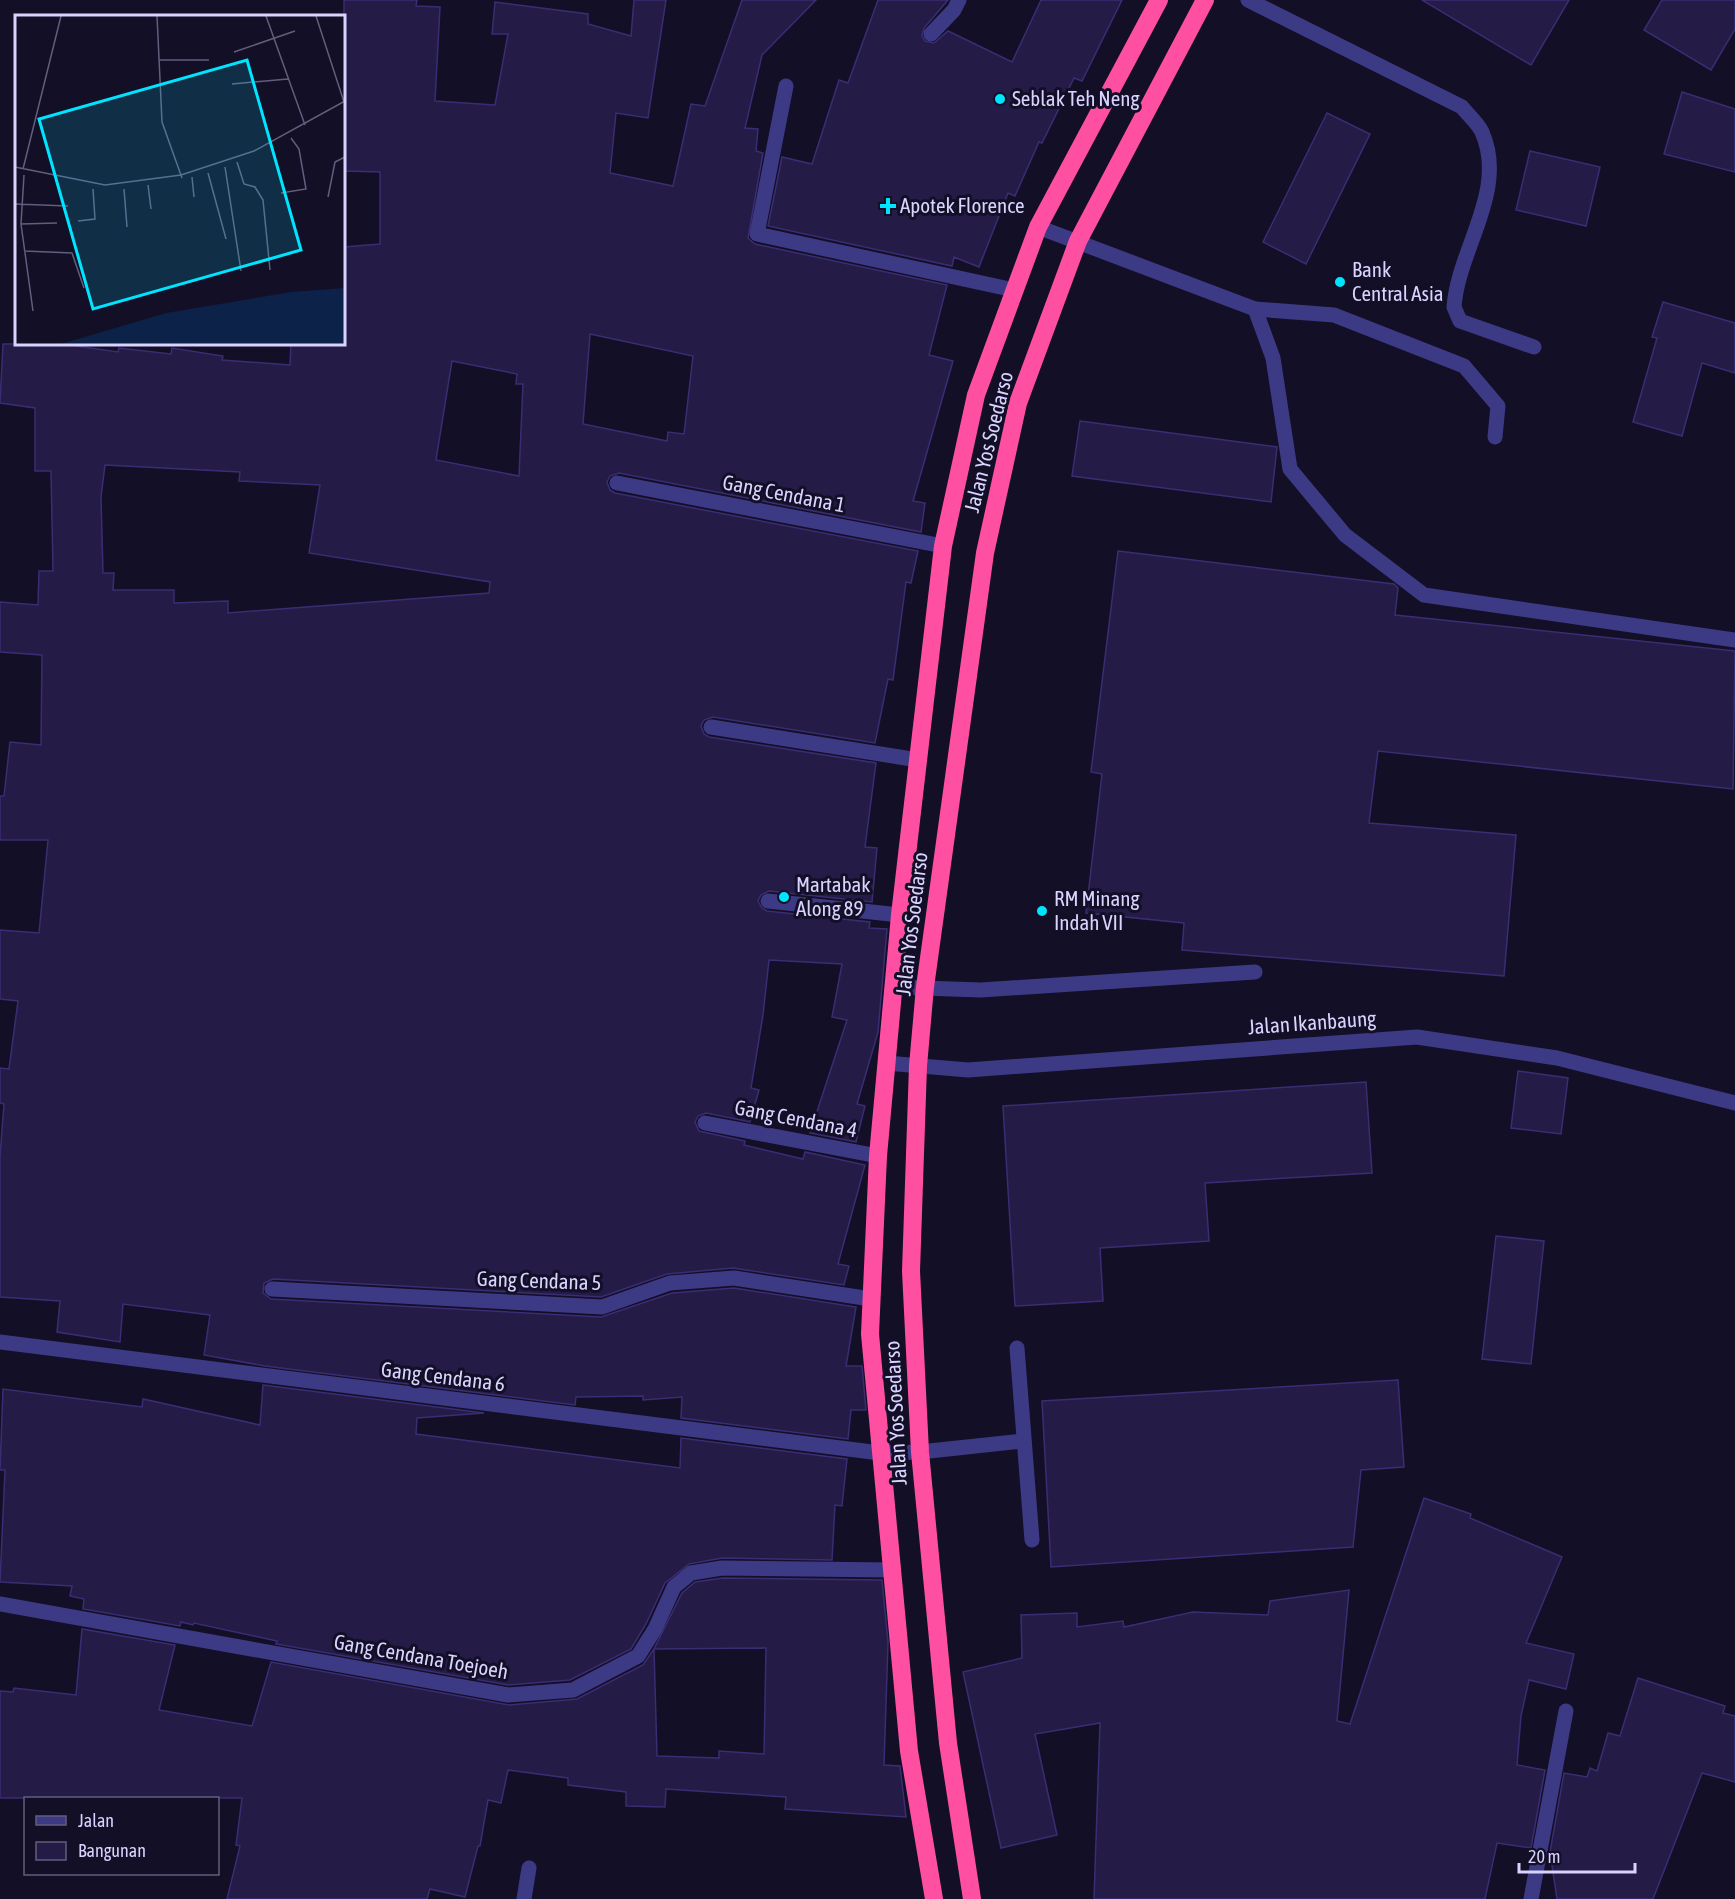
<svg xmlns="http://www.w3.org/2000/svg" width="1735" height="1899" viewBox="0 0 1735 1899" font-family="'Asap Condensed',sans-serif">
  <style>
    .building { fill: #241b47; stroke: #3b2d73; stroke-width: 1.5; fill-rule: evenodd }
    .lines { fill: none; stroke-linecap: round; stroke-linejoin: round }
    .lane { stroke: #3d3a85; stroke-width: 15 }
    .street { stroke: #3d3a85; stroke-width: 15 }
    .highway { stroke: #ff4fa3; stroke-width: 18 }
    .poi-dot { fill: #00e5ff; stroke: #130f26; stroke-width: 2 }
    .labels { text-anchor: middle; stroke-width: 6; stroke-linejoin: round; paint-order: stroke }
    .poi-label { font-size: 21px; fill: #d9d4ff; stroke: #130f26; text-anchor: start }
    .street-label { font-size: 21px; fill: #d9d4ff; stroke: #130f26 }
    .inset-road { fill: none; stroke: #625e7d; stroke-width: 1.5 }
    .view { fill: #00e5ff; fill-opacity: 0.15; stroke: #00e5ff; stroke-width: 3 }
    .inset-edge { fill: none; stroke: #d9d4ff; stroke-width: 3 }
  </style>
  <rect width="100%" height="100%" fill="#130f26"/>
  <g class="building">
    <path d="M344,0H417L416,6L440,7L435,101L495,105L508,34H492L495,2L588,14V24L631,36L634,0H666L648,118L616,113L610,173L673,186L691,104L705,106L742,0H816L762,55L745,128L758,129L756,151L763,153L748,238L755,244L947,285L929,355L953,361L913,501L925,503L921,532L619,473L610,476L607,482L610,490L615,493L918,551L911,583L906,582L893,680L888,679L875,743L713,717L704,720L701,726L704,734L709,737L876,763L865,847L877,848L872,902L769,891L761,895L758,901L762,908L767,911L870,922L869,928L887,929L878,1032L857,1104L865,1106L856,1142L810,1133L847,1020L832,1017L842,964L769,960L763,1015L751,1088L759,1090L750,1122L706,1113L698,1116L695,1122L699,1131L745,1141L744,1145L803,1159L805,1152L865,1165L838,1264L849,1266L844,1285L733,1268L667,1274L601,1297L273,1279L264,1283L263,1293L271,1299L601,1317L672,1293L734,1288L856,1307L846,1366H862L866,1410H851L848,1439L681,1418L682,1397L643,1400V1396L576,1397L575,1405L265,1366L204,1355L210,1315L123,1304L120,1342L57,1332L60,1301L0,1297V1156L4,1104L0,1103V1068L9,1069L18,1001L0,999V930L39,933L48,840H0V796H4L10,742L41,745L42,655L0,652V602L38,605L39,571H53L51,471H35V408L0,403L3,344H63L118,352L119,348L171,354L172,348L223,356L222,360L290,365L291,344H344V247L380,244V172L344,171ZM590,334L693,356L684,434L668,432L667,441L583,424ZM452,361L517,374L516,384H523L519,476L436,460ZM105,465L240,472L239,481L320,485L309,553L490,582L489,593L228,613V601L174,603V590H113L114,573H103L101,497Z"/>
    <path d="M878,0H948L924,28L922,36L925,41L934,43L948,31L1012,62L1041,0H1122L1082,81L1074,78L1042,143L1039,142L1015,196L1008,193L979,267L954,257L952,266L768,226L782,157L812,164L839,80L848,83Z"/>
    <path d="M1422,0H1569L1531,65Z"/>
    <path d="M1662,0H1735V29L1711,70L1644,30Z"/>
    <path d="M1682,92L1735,109V172L1664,154Z"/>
    <path d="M1327,113L1370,134L1306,264L1263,242Z"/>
    <path d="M1530,151L1600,167L1586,226L1516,210Z"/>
    <path d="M1663,302L1735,323V373L1702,363L1682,436L1633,422L1657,338L1652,337Z"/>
    <path d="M1080,421L1277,447L1271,502L1072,476Z"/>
    <path d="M1118,551L1394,584L1398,588L1395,615L1735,651L1733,789L1378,751L1369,823L1516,835L1504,976L1182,950L1184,923L1086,913L1102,774L1091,772Z"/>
    <path d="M1518,1071L1568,1078L1561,1134L1511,1128Z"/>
    <path d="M1366,1082L1372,1173L1205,1183L1209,1241L1100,1248L1103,1301L1015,1306L1003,1106Z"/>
    <path d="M1496,1236L1544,1241L1531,1364L1482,1359Z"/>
    <path d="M1398,1380L1404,1467L1361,1470L1353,1547L1051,1567L1042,1401Z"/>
    <path d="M263,1385L484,1413L417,1418L416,1434L680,1468L681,1438L847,1459L842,1506L835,1505L832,1560L722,1558L689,1564L665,1583L646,1624L631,1649L570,1680L508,1685L276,1644L277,1641L194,1623L193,1625L181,1622L180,1626L83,1609L84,1599L70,1596L72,1586L0,1582L5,1470H0L3,1389L142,1407L143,1399L260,1425Z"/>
    <path d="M1424,1498L1471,1514L1470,1518L1562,1557L1526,1643L1574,1654L1566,1689L1529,1680L1521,1716L1517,1765L1545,1770L1531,1848L1497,1843L1485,1899H1094L1100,1723L1035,1734L1057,1835L1001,1848L963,1672L1022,1658L1021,1615L1077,1613V1627L1123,1621L1124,1627L1193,1612L1268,1615L1270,1601L1349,1590L1337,1721L1350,1724Z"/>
    <path d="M723,1578L882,1580L888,1642L884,1765L900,1766L906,1817L785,1809L786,1797L666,1789L665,1807L626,1806V1792L568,1785V1778L508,1770L501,1803L488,1800L480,1846H478L465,1897L430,1889L427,1899H227L240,1846L236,1845L242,1798H0V1691L13,1692L14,1688L76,1695L82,1629L175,1645L159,1710L252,1726L271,1662L509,1705L577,1699L643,1665L654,1649L657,1756L719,1758V1751L764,1754L766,1648L654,1649L682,1593L695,1582Z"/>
    <path d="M1638,1678L1725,1706L1723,1713L1735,1716V1782L1702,1773L1653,1899H1557L1550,1852L1564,1773L1587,1777L1590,1768L1597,1771L1608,1733L1620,1736Z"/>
  </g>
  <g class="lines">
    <g class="lane">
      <path d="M1248,0L1462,107C1468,115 1478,123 1482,132C1508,191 1458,249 1454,307L1460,321L1534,347"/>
      <path d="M1038,227L1255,309L1273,358L1290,469L1345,535L1424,595L1735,640"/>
      <path d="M1255,309L1334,315L1464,366L1498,406L1495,437"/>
      <path d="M893,987L981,990L1255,972"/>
      <path d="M1017,1348L1032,1540"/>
      <path d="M880,1453L920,1452L1023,1441"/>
    </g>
    <g class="street">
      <path d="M931,34L954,10L959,0"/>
      <path d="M786,86L757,234L1014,290"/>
      <path d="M617,483L943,546"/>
      <path d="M711,727L918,760"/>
      <path d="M768,901L900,915"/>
      <path d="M886,1063L968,1070L1417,1037L1557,1058L1735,1103"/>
      <path d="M705,1123L878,1156"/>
      <path d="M272,1289L602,1307L670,1283L734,1278L871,1299"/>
      <path d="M0,1342L880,1453"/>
      <path d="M0,1604L508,1695L573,1690L638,1656L655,1629L674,1587L691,1573L722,1568L892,1570"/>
      <path d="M524,1899L529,1868"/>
      <path d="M1531,1899L1566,1711"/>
    </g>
    <g class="highway">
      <path d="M934,1899L909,1751L870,1334L878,1156L900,915L943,546L976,395L1038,227L1159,0"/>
      <path d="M972,1899L948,1743L920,1452L911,1271L918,1066L925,987L985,553L1018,403L1078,241L1205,0"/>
    </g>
  </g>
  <g class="poi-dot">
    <circle cx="1000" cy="99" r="6"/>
    <path d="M885 197h6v6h6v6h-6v6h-6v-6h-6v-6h6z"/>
    <circle cx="1340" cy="282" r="6"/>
    <circle cx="784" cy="897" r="6"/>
    <circle cx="1042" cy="911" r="6"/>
  </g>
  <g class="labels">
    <g class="poi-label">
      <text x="1012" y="106">Seblak Teh Neng</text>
      <text x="900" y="213">Apotek Florence</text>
      <text x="1352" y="277">Bank<tspan x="1352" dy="24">Central Asia</tspan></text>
      <text x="796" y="892">Martabak<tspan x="796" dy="24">Along 89</tspan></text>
      <text x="1054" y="906">RM Minang<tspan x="1054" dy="24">Indah VII</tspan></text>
    </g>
    <g class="street-label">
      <text transform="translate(989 442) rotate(-76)" y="7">Jalan Yos Soedarso</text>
      <text transform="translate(784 494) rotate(11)" y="7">Gang Cendana 1</text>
      <text transform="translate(912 924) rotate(-83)" y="7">Jalan Yos Soedarso</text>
      <text transform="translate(1312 1023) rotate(-4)" y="7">Jalan Ikanbaung</text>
      <text transform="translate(796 1119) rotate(11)" y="7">Gang Cendana 4</text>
      <text transform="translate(539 1281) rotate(2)" y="7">Gang Cendana 5</text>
      <text transform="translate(443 1377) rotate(7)" y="7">Gang Cendana 6</text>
      <text transform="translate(896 1413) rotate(-93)" y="7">Jalan Yos Soedarso</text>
      <text transform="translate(421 1657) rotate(10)" y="7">Gang Cendana Toejoeh</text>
    </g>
  </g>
  <g transform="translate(15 15)">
    <rect width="330" height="330" fill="#130f26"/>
    <path d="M330,273V329H46L151,298L276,277Z" fill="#0c2248"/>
    <path class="inset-road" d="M142,1L147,107L167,163M251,1L290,110M301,1L329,87M219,37L280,16M144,45H194M217,69L273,64M222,147L229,169L240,172L248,185L255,255M0,152L90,170L166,160L239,136L330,86M210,152L226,256M8,154L46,1M193,158L211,224M9,160L6,209L18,296M177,162L179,182M133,170L136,194M109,174L112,212M266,178L291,174L284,134L276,123M313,182L320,147L330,142M0,189L53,191M63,206L80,204L78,174M6,209L42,208M9,236L57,238L69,273"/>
    <path class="view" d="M232,45L286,235L78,294L24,104Z"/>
    <rect width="330" height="330" class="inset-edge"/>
  </g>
  <rect x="24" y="1797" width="195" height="78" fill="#130f26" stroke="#625e7d" stroke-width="1.5"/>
  <rect x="36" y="1816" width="30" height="9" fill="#3d3a85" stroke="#625e7d" stroke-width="1.5"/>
  <text x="78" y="1827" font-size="18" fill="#d9d4ff">Jalan</text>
  <rect x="36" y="1842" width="30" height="18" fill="#241b47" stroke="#625e7d" stroke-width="1.5"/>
  <text x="78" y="1857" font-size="18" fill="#d9d4ff">Bangunan</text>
  <path d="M1519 1863v9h116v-9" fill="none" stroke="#d9d4ff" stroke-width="3"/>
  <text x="1528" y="1863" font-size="18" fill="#d9d4ff" stroke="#130f26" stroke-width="4.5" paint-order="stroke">20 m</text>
</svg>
